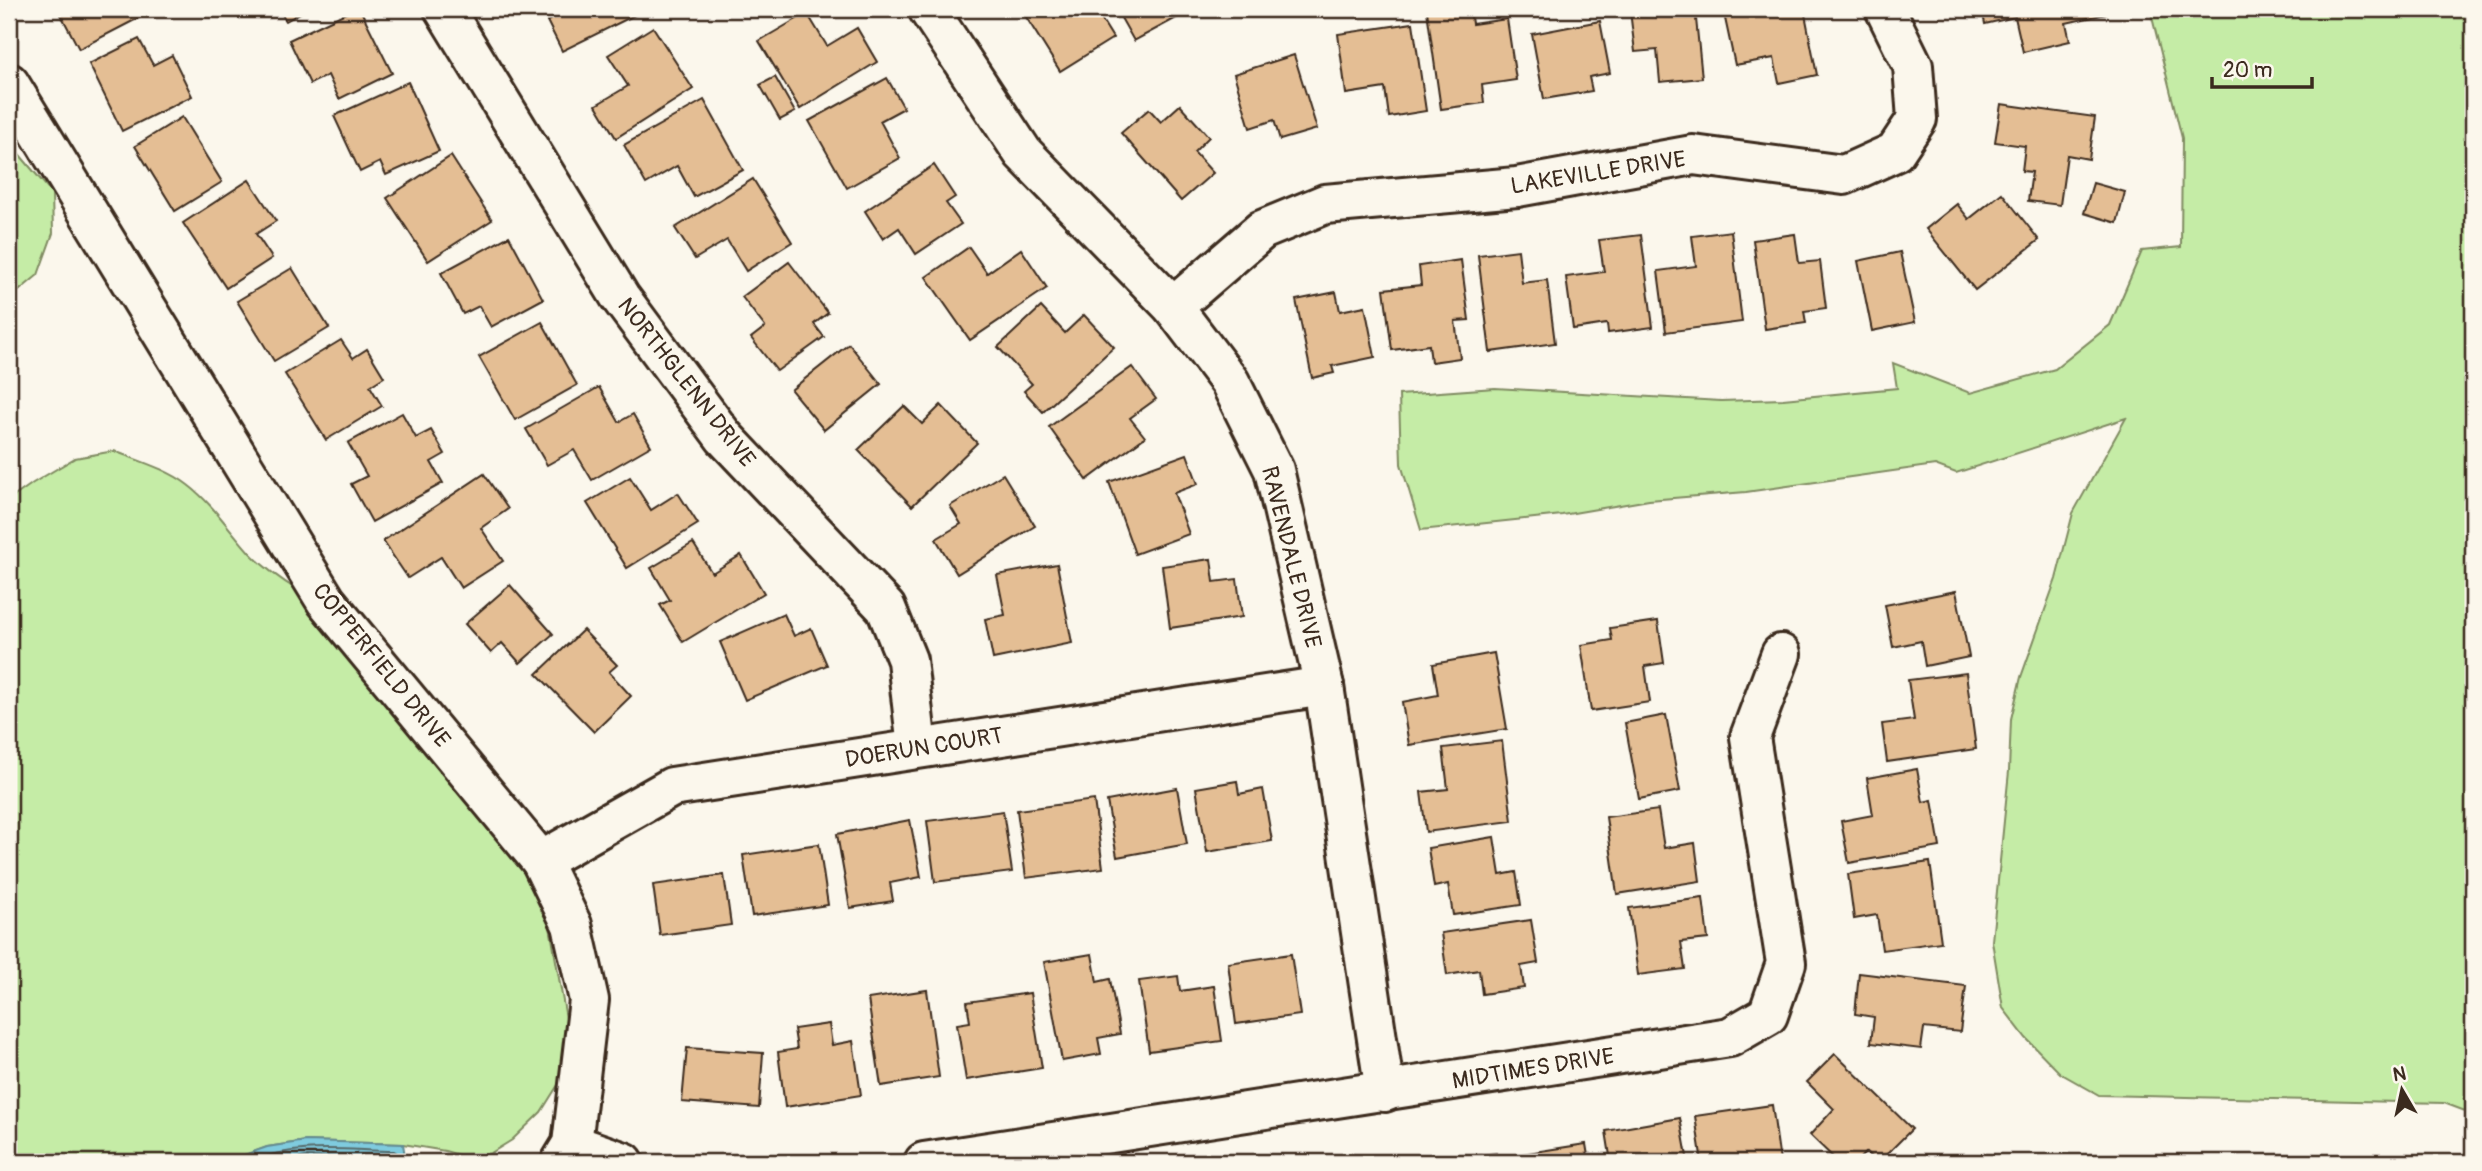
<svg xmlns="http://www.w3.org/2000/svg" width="2482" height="1171" viewBox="0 0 2482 1171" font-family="Pangolin,sans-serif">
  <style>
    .green { fill: #c5eca6; stroke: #808b62; stroke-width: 2 }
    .water { fill: #7fcbde; stroke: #648b91; stroke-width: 2 }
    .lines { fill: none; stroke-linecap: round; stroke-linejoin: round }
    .shore { stroke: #566a6b; stroke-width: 2 }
    .building { fill: #e4be94; stroke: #3b2a1e; stroke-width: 2 }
    .minor-casing { stroke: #3b2a1e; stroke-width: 44 }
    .minor { stroke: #fbf7ec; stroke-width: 38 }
    .labels { text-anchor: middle; stroke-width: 7; stroke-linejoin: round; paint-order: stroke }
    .street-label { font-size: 23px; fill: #3b2a1e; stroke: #fbf7ec }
  </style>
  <rect width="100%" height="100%" fill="#fbf7ec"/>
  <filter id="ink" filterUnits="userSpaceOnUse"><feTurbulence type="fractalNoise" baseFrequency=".0143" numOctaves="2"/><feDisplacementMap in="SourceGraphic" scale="14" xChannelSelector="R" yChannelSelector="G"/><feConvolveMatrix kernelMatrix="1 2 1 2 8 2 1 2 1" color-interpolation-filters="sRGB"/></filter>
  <g filter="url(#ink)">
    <g class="green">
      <path d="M2150,9H2473V1114L2444,1103L2099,1095L2060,1073L2026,1038L2003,1008L1992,941L2009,771L2011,719L2021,677L2056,579L2073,513L2126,418L1956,473L1935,465L1746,492L1649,500L1562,515L1421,530L1401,464L1399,395L1495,388L1721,401L1783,399L1897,388L1893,363L1970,393L2055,369L2110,325L2142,251L2181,247L2182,138Z"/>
      <path d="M9,142L52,193L53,233L38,275L9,299Z"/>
      <path d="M114,451C139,461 167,469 188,485C213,504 230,531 251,554C265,568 281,580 299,591L527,872L548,915L568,1030L563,1077L541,1112L512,1140L486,1156L469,1158L445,1151L403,1144L306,1141L267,1147L225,1162H9V500L33,483L75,458Z"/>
    </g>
    <path class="water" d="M306,1141L403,1144L406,1162H225L267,1147Z"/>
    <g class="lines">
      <g class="shore">
        <path d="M246,1162C300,1143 339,1150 394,1151L397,1153L399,1162"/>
        <path d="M274,1162L307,1157L387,1159L390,1162"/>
      </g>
    </g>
    <g class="building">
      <path d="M58,9H156L79,49Z"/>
      <path d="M279,9H307L286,21Z"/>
      <path d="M354,9H360L392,73L339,99L328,75L310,84L289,40Z"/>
      <path d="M562,9H647L562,51L547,21L564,13Z"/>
      <path d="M1021,9H1095L1113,38L1060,71Z"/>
      <path d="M1116,9H1193L1134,41Z"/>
      <path d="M1439,9H1470L1472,24L1507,19L1516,80L1482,85L1484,103L1441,109L1427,11Z"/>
      <path d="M1653,9H1695L1702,78L1660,82L1657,50L1635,52L1630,11Z"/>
      <path d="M1723,9H1804L1817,75L1779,83L1774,58L1735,65Z"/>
      <path d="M1982,9H2105L2106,14L2066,23L2070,41L2023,52L2015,17L1985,24Z"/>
      <path d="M807,13L827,46L857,28L877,62L800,109L759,41Z"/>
      <path d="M1600,21L1610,73L1589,77L1592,91L1544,99L1532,34Z"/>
      <path d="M1413,23L1426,111L1389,117L1385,88L1346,94L1338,34Z"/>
      <path d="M653,27L693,89L616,138L596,105L628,86L608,55Z"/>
      <path d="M139,39L153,65L172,55L192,96L122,131L89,64Z"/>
      <path d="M1294,55L1317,129L1280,140L1274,120L1250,128L1234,74Z"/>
      <path d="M775,77L795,112L780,120L760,85Z"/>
      <path d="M887,78L904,108L880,121L900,158L847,188L809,121Z"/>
      <path d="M408,82L439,151L386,175L380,162L360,172L334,116Z"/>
      <path d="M704,100L743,170L694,197L677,166L646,184L624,145Z"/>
      <path d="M2001,104L2095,117L2089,159L2067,155L2060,205L2028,201L2032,172L2022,171L2025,146L1995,142Z"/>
      <path d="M1180,105L1209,137L1194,152L1213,173L1181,201L1121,133L1149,109L1161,122Z"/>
      <path d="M182,117L222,182L175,211L135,146Z"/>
      <path d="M451,156L492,220L428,261L387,198Z"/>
      <path d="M934,165L955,197L946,203L961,224L916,254L899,228L883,239L865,211Z"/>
      <path d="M753,179L792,242L746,271L727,240L695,259L675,228Z"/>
      <path d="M249,180L276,221L256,234L272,258L226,288L183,223Z"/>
      <path d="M2093,183L2125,192L2117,223L2084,213Z"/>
      <path d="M2002,193L2039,240L1975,290L1926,229L1957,204L1969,219Z"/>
      <path d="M1731,231L1742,322L1666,332L1658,271L1696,266L1692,236Z"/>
      <path d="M1795,234L1799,263L1820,261L1826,308L1804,311L1806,323L1765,329L1753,240Z"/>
      <path d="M1641,235L1653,327L1608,333L1607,324L1573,329L1566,277L1604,272L1599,240Z"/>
      <path d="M509,236L543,299L491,327L479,306L463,314L441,273Z"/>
      <path d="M969,247L987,273L1021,249L1047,288L970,340L926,277Z"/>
      <path d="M1518,250L1522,283L1547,280L1555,343L1490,352L1478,255Z"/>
      <path d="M1900,252L1915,322L1872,331L1858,261Z"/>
      <path d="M1461,260L1469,320L1455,321L1460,358L1431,362L1429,345L1392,350L1384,289L1421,285L1419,266Z"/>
      <path d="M789,262L828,313L814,324L824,337L777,371L751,338L765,327L742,297Z"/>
      <path d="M292,268L329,328L274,361L237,301Z"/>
      <path d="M1336,292L1340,311L1365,306L1375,357L1332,366L1334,373L1312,378L1296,300Z"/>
      <path d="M1041,307L1065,333L1084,315L1114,347L1043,412L1024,391L1032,384L998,347Z"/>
      <path d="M542,322L577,385L515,420L479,357Z"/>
      <path d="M341,340L353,358L367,349L384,377L370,386L382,406L326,440L285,374Z"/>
      <path d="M849,344L881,384L824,430L791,390Z"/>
      <path d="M1132,367L1156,399L1130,418L1145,437L1087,480L1049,427Z"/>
      <path d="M599,387L619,422L633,414L651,446L592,480L574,450L547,465L526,429Z"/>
      <path d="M941,405L977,443L912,506L858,450L904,406L922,424Z"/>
      <path d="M402,413L416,438L431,430L445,454L431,462L443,483L372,522L351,484L367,476L348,443Z"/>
      <path d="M1187,454L1198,484L1174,493L1189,534L1135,554L1109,482Z"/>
      <path d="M484,474L508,509L481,528L503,561L461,588L441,557L408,578L383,541Z"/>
      <path d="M1003,474L1035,526L957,574L936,539L961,524L950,506Z"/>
      <path d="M630,477L651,510L678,493L698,524L627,568L587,503Z"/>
      <path d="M693,543L712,573L741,555L764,593L683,642L660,605L670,600L651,568Z"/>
      <path d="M1211,559L1214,582L1237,579L1242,617L1170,628L1162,566Z"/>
      <path d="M1057,564L1072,643L993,659L985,619L1005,615L997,575Z"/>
      <path d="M510,585L553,634L520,663L502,643L491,653L465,624Z"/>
      <path d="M1956,591L1969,657L1925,666L1921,641L1893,647L1885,605Z"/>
      <path d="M784,614L794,636L811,628L827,665L745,700L720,642Z"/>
      <path d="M1658,621L1664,663L1645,666L1650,702L1591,711L1581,645L1612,640L1610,628Z"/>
      <path d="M583,630L617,665L609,672L631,696L594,732L537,674Z"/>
      <path d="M1494,653L1507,729L1409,745L1402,702L1438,695L1433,664Z"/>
      <path d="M1966,673L1976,749L1887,762L1882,724L1914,720L1908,680Z"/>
      <path d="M1666,715L1680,791L1639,799L1625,723Z"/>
      <path d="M1502,741L1512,821L1426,832L1421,792L1448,789L1443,748Z"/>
      <path d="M1917,769L1923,802L1932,800L1940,847L1849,863L1841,821L1873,815L1867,778Z"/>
      <path d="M1237,781L1239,794L1263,789L1272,841L1207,852L1196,788Z"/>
      <path d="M1177,788L1187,844L1117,857L1107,801Z"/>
      <path d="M1094,800L1103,868L1026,878L1017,810Z"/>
      <path d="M1658,810L1664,848L1695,843L1700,881L1617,894L1606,817Z"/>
      <path d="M1003,811L1012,872L935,882L927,821Z"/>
      <path d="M910,820L921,877L890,883L893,901L850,908L837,834Z"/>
      <path d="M1494,837L1500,875L1516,872L1521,905L1453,915L1448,884L1434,887L1428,848Z"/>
      <path d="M819,844L828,905L752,916L743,855Z"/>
      <path d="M1930,862L1941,942L1882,950L1877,915L1854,919L1848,874Z"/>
      <path d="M724,875L731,925L660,935L653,885Z"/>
      <path d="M1703,898L1708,939L1681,942L1685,969L1638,975L1629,908Z"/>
      <path d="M1531,920L1538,963L1521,966L1524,988L1482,994L1479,970L1447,975L1441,933Z"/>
      <path d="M1092,954L1097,982L1110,979L1120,1034L1098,1038L1101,1054L1062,1061L1044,962Z"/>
      <path d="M1291,954L1300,1015L1236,1024L1228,963Z"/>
      <path d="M1859,973L1966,986L1960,1032L1924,1028L1921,1049L1871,1043L1874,1017L1855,1014Z"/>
      <path d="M1178,976L1180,991L1214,986L1222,1041L1149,1051L1139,981Z"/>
      <path d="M927,990L939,1077L881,1086L868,999Z"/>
      <path d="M1030,993L1042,1068L966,1080L957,1024L970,1022L967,1002Z"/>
      <path d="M829,1024L832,1045L853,1041L861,1095L785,1107L778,1052L797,1049L794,1029Z"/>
      <path d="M687,1048L763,1053L759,1108L682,1102Z"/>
      <path d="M1835,1054L1912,1129L1879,1162H1876L1866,1152L1856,1162H1838L1810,1135L1834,1109L1807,1082Z"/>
      <path d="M1772,1105L1780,1161L1702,1162L1695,1116Z"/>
      <path d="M1680,1118L1688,1162H1611L1606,1131Z"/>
      <path d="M1586,1144L1589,1162H1523L1521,1154Z"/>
      <path d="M1496,1153L1497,1162H1432V1161Z"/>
    </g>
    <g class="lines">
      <g class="minor-casing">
        <g id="minor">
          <path d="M444,9L620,297L724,437L886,608L907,660L917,748"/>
          <path d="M928,9L1023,153L1173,307L1230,382L1274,470L1324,686L1385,1092"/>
          <path d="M9,83L326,601L541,861L572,925L589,1000L572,1144L561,1162"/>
          <path d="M1173,307L1262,230L1325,204L1517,187L1693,155L1844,175L1895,152L1917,119L1913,66L1885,9"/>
          <path d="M541,861L672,787L1324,686"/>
          <path d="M572,1144L624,1162"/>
          <path d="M924,1162L1730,1037L1768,1015L1786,963L1750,737L1781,654"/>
        </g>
      </g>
      <use href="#minor" class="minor"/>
    </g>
  </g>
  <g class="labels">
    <g class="street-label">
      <text transform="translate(1598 172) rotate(-9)" y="8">LAKEVILLE DRIVE</text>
      <text transform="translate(687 382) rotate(52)" y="8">NORTHGLENN DRIVE</text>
      <text transform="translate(1292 557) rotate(76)" y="8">RAVENDALE DRIVE</text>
      <text transform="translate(382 665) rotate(51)" y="8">COPPERFIELD DRIVE</text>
      <text transform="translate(924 747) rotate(-9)" y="8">DOERUN COURT</text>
      <text transform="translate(1533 1068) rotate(-9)" y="8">MIDTIMES DRIVE</text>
    </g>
  </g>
  <rect width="2482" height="1171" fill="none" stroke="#fbf7ec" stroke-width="35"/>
  <rect x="18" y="18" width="2447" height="1136" fill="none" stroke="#3b2a1e" stroke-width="2.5" filter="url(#ink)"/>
  <g transform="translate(2402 1090) rotate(351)" stroke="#fbf7ec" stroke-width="5" paint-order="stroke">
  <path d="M0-5L12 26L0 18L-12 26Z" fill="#3b2a1e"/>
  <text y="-10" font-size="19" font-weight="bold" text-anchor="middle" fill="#3b2a1e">N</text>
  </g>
  <path d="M2212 77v10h100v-10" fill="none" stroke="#3b2a1e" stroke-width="3.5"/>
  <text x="2223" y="77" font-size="21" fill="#3b2a1e" stroke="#fbf7ec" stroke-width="5" paint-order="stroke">20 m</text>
</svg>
